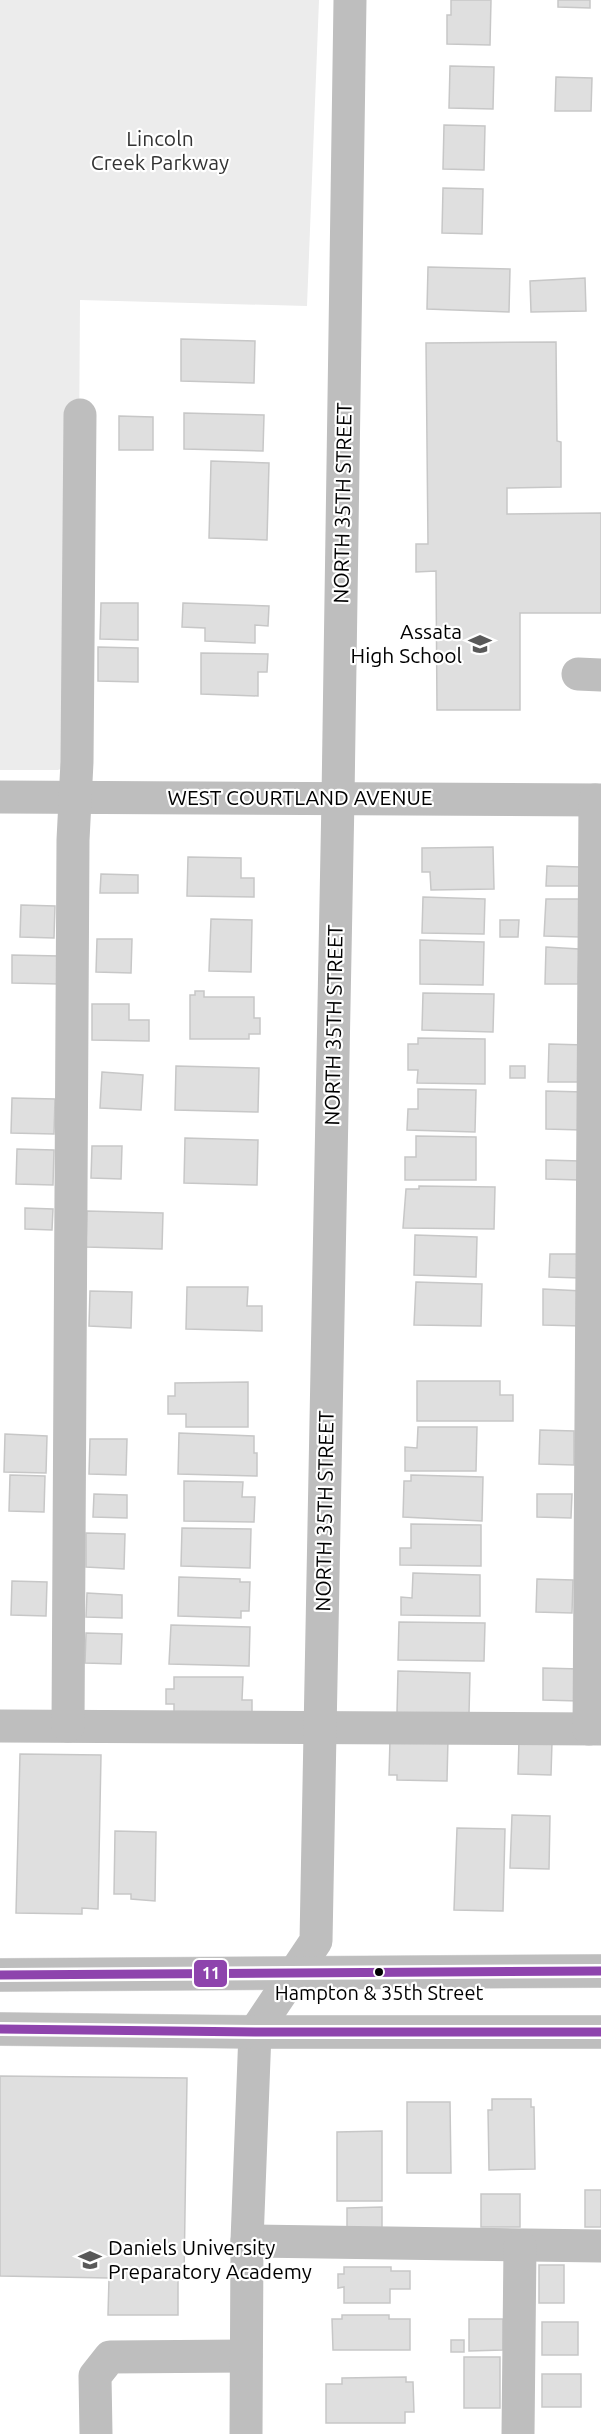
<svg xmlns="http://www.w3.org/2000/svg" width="601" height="2434" viewBox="0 0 601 2434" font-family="Ubuntu,sans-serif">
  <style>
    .green { fill: #ececec }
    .building { fill: #dfdfdf; stroke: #c7c7c7; stroke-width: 1.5 }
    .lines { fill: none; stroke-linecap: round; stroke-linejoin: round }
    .major-casing { stroke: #dbdbdb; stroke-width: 34 }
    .minor { stroke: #bebebe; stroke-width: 33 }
    .major { stroke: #bebebe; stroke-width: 33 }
    .bus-1-casing { stroke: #fff; stroke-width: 14 }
    .bus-1 { stroke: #8e44ad; stroke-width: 9 }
    .bus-dot { fill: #000; stroke: #fff; stroke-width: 2 }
    .labels { text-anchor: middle; stroke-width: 4.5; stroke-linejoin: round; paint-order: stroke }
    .bus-label { font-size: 20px; fill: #000; stroke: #fff }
    .park-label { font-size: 21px; fill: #333; stroke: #fff }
    .street-label { font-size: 21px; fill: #000; stroke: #fff }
    .poi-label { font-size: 21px; fill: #000; stroke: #fff; text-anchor: end }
    .line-badge { stroke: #fff; stroke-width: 2 }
    .badge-label { font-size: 16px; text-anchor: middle; font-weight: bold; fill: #fff }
  </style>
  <rect width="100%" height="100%" fill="#fff"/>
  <path class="green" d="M0,0H319L307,306L80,300L77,762L58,770H0Z"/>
  <g class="building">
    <path d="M451,0H491L490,45L447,44V15H451Z"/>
    <path d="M558,0H590V8L558,7Z"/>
    <path d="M450,66L494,67L493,109L449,108Z"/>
    <path d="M556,77L592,78L591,111H555Z"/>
    <path d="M444,125L485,126L484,170L443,169Z"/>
    <path d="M443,188L483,189L482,234L442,233Z"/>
    <path d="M428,267L510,269L509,312L427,309Z"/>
    <path d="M585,278L586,311L531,312L530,281Z"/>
    <path d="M181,339L255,341L254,383L181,381Z"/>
    <path d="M556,342L557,441L561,442V487L507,488V514L601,513V613H520V710H437L436,571L416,572V544H428L426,343Z"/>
    <path d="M184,413L264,415L263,451L184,449Z"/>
    <path d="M119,416L153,417V450H119Z"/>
    <path d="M211,461L269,463L267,540L209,538Z"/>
    <path d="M101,603H138V640L100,639Z"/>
    <path d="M183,603L269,606L268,626L255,625V643L205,641V628L182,627Z"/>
    <path d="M98,647L138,648V682L98,681Z"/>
    <path d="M201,653L268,654L267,672H258V696L201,694Z"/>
    <path d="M493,847L494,889L431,890L430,872H422V848Z"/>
    <path d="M188,857L241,858V878H254V897L187,896Z"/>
    <path d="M547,866L581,867L580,886H546Z"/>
    <path d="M101,874L138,875V893H100Z"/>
    <path d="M423,897L485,899L484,934L422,933Z"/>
    <path d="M546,899H580V937L544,936Z"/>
    <path d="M21,905L55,906L54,938L20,937Z"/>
    <path d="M211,919L252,920L251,972L209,971Z"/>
    <path d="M500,920H519L518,937H500Z"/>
    <path d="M97,939H132L131,973L96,972Z"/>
    <path d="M420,940L484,942L483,985L420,984Z"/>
    <path d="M546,947L579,949L578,984H545Z"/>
    <path d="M12,955L59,956V984L12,983Z"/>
    <path d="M195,991H204V997H254V1018H260V1034H249V1039H190V995H195Z"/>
    <path d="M423,993L494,994L493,1032L422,1030Z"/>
    <path d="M92,1004H129V1020H149V1041L92,1040Z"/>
    <path d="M418,1038L485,1039V1084L417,1083L418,1070H408V1044H418Z"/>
    <path d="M549,1044L585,1045L584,1082H548Z"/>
    <path d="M176,1066L259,1068L258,1112L175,1110Z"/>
    <rect x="510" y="1066" width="15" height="12"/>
    <path d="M102,1072L143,1075L141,1110L100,1108Z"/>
    <path d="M418,1089L476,1090L475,1132L407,1130L408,1109H418Z"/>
    <path d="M546,1091L583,1092L582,1130L546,1129Z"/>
    <path d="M12,1098L55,1099L54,1134L11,1133Z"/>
    <path d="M416,1136L476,1137V1180H405V1157H416Z"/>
    <path d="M185,1138L258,1140L257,1185L184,1183Z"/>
    <path d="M92,1146H122L121,1179L91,1178Z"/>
    <path d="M17,1149L54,1150L53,1185L16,1184Z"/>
    <path d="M546,1160L580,1161L579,1180L546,1179Z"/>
    <path d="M419,1186L495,1187L494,1229L403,1228L406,1189H419Z"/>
    <path d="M25,1208L53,1209L52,1230L25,1229Z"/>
    <path d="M87,1211L163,1213L162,1249L86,1247Z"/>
    <path d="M415,1235L477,1237L476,1277L414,1275Z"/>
    <path d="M550,1254H580V1278L549,1277Z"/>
    <path d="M416,1282L482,1284L481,1326L414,1325Z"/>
    <path d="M187,1287H248L247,1306H262V1331L186,1329Z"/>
    <path d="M543,1289L582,1291L581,1326L543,1325Z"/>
    <path d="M90,1291L132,1292L131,1328L89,1326Z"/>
    <path d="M417,1381H500V1395H513V1421H417Z"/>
    <path d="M248,1382V1427H186V1414H168V1396H175V1383Z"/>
    <path d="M418,1427H477L476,1471H405V1447L417,1448Z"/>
    <path d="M540,1430L574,1431V1465L539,1464Z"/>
    <path d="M179,1433L254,1436V1453H257V1476L178,1474Z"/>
    <path d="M5,1434L47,1436L46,1473L4,1472Z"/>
    <path d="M90,1439H127L126,1475L89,1474Z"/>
    <path d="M10,1475L45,1476L44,1512L9,1511Z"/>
    <path d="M411,1475L483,1477L482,1521L403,1517L404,1481H411Z"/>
    <path d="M184,1481L243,1482L242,1497H255L254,1522L184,1521Z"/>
    <path d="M94,1494L127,1495V1518L93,1517Z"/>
    <path d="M537,1494H572L571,1518L537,1517Z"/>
    <path d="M411,1524L481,1525V1566L400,1565V1548H411Z"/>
    <path d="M182,1528L251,1529L250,1568L181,1566Z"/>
    <path d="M86,1533L125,1534L124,1569L86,1567Z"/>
    <path d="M413,1573L480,1575V1616L401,1615V1597L412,1598Z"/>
    <path d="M179,1577L240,1579V1582H250L249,1611H241V1618L178,1616Z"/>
    <path d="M537,1579L573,1580L572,1613L536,1612Z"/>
    <path d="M12,1581L47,1582L46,1616L11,1615Z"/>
    <path d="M87,1593L122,1595V1618L86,1617Z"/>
    <path d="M399,1622L485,1623L484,1661L398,1660Z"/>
    <path d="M171,1625L250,1627L249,1666L169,1664Z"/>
    <path d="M86,1633L122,1634L121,1664L85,1663Z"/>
    <path d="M543,1668L579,1669L578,1701L543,1700Z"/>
    <path d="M398,1671L470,1673L469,1714L397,1713Z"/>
    <path d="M174,1677H243L242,1700H252V1718L174,1717V1704H166V1689H174Z"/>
    <path d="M448,1738L447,1781L397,1780V1775H389L390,1740Z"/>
    <path d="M519,1741L552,1742L551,1775L518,1774Z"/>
    <path d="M20,1754L101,1755L98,1909L82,1908V1914L16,1913Z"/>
    <path d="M512,1815L550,1816L549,1869L510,1868Z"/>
    <path d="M457,1828L505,1829L503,1911L454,1910Z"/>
    <path d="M115,1831L156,1832L155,1901L131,1899V1894H114Z"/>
    <path d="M0,2076L187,2078L184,2279H178V2315H108L109,2278L0,2276Z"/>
    <path d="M492,2099H531V2107H534L535,2169L489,2170L488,2110H492Z"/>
    <path d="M407,2102H450L451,2173H407Z"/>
    <path d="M382,2131V2201H337V2132Z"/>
    <rect x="585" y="2190" width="16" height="37"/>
    <rect x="481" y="2194" width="39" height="33"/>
    <path d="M382,2207V2229H347V2208Z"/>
    <rect x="539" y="2265" width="25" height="38"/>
    <path d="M344,2267H391V2271H410V2289H390V2303H344V2287L338,2288V2274H344Z"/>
    <path d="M342,2315H389V2319H410V2350H333L332,2319H342Z"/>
    <path d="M469,2319H503V2350L469,2351Z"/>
    <rect x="542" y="2322" width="36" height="33"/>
    <rect x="451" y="2340" width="13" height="12"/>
    <rect x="464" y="2357" width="36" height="51"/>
    <rect x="542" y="2374" width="39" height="33"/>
    <path d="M406,2377V2382H413L414,2412H405V2423H326V2384H342V2378Z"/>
  </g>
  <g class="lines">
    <g class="major-casing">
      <g id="major">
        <path d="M0,1975L601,1971"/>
        <path d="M0,2029L255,2032H601"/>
      </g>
    </g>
    <g class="minor">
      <path d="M578,674L601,675"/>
      <path d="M0,797L601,800"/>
      <path d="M0,1726L601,1729"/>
      <path d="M68,1726L73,840L77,762L80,415"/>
      <path d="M589,1729L595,800"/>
      <path d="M247,2241L601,2246"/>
      <path d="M96,2434L95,2376L110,2357L246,2356"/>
      <path d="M246,2434L247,2241L255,2032L316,1941L338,798L350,0"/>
      <path d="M518,2434L520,2246"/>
    </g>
    <use href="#major" class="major"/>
    <g class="bus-1-casing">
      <g id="bus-1">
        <path d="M0,1975L601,1971"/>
        <path d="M0,2029L255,2032H601"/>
      </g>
    </g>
    <use href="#bus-1" class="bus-1"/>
  </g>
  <defs>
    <g id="school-bare" transform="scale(1.8)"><path d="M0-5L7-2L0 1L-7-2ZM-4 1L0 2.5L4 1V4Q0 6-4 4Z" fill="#595959" stroke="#fff" stroke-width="2.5" paint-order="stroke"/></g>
  </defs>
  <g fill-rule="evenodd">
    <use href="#school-bare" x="480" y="644"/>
    <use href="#school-bare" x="90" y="2260"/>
  </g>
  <circle class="bus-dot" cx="379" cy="1972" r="5"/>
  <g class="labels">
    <g class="bus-label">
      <text x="379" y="2000">Hampton &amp; 35th Street</text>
    </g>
    <g class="park-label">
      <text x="160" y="146">Lincoln<tspan x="160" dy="24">Creek Parkway</tspan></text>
    </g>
    <g class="street-label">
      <text transform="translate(343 503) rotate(-89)" y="7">NORTH 35TH STREET</text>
      <text x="300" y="805">WEST COURTLAND AVENUE</text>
      <text transform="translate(334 1025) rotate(-89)" y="7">NORTH 35TH STREET</text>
      <text transform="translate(325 1511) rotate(-89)" y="7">NORTH 35TH STREET</text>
    </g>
    <g class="poi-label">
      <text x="462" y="639">Assata<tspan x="462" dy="24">High School</tspan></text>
      <text x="108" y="2255" text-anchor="start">Daniels University<tspan x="108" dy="24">Preparatory Academy</tspan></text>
    </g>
  </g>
  <rect class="line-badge" x="193" y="1959" width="35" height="29" rx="6" fill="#8e44ad"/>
  <g class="badge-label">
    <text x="211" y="1979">11</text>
  </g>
</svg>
